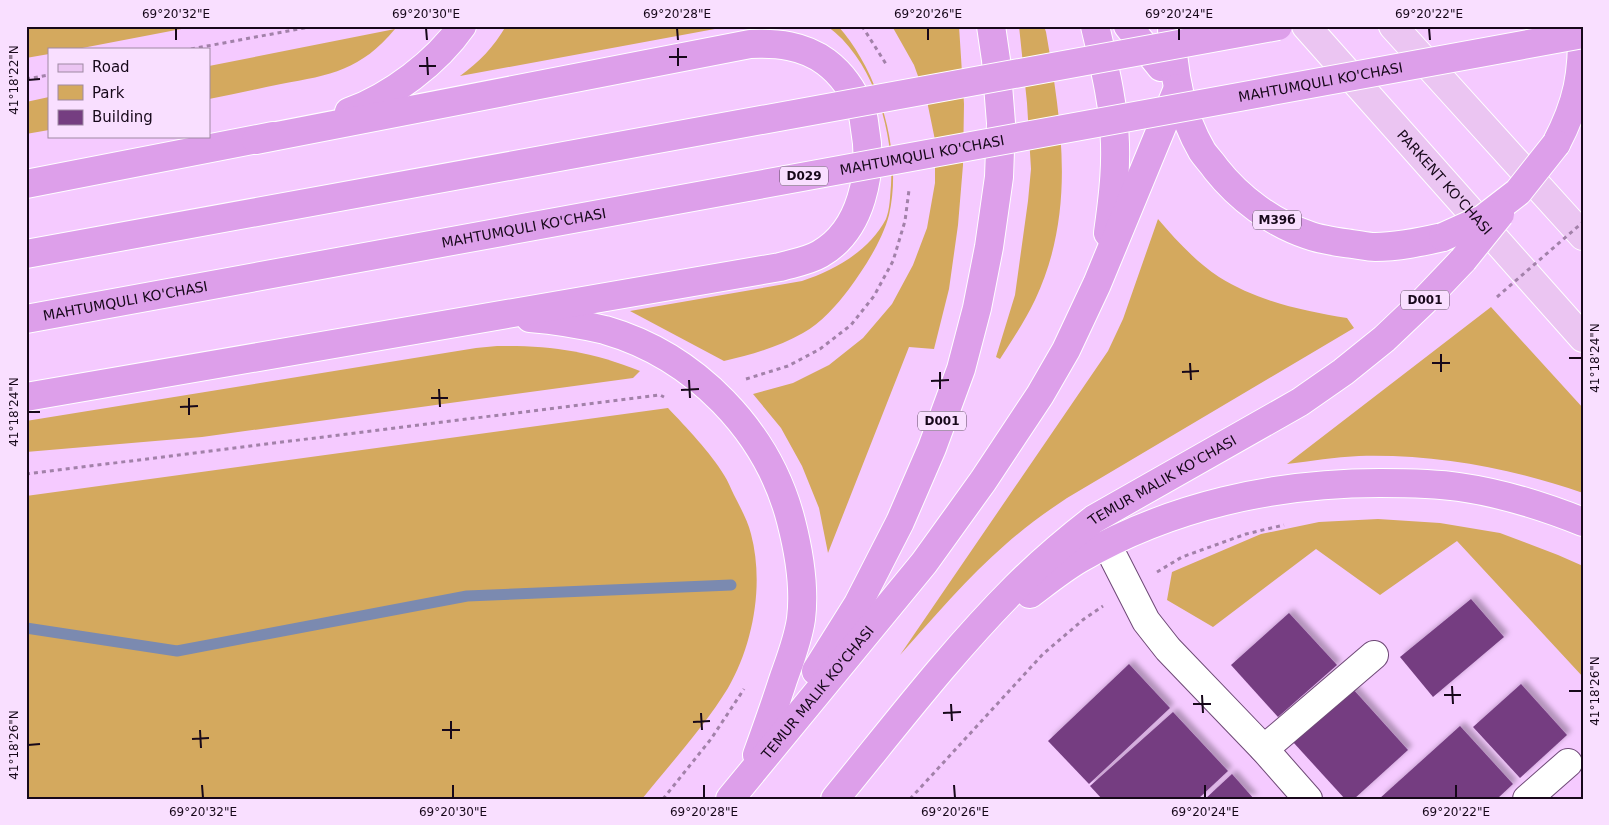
<svg xmlns="http://www.w3.org/2000/svg" width="1609" height="825" viewBox="0 0 1609 825" font-family="'DejaVu Sans',sans-serif">
  <style>
    .green { fill: #d4a95e }
    .lines { fill: none; stroke-linecap: round; stroke-linejoin: round }
    .stream { stroke: #7b8ab0; stroke-width: 11 }
    .building { fill: #753e81; filter: url(#shadow) }
    .minor-casing { stroke: #6e4976; stroke-width: 30 }
    .major-casing { stroke: #fff; stroke-width: 30 }
    .highway-casing { stroke: #fff; stroke-width: 30 }
    .path { stroke: #a281a9; stroke-width: 3; stroke-dasharray: 4 4; stroke-linecap: butt }
    .minor { stroke: #fff; stroke-width: 28 }
    .major { stroke: #ebc5f2; stroke-width: 28 }
    .highway { stroke: #dd9fea; stroke-width: 28 }
    .highway-bridge-casing { stroke: #fff; stroke-width: 30; stroke-linecap: butt }
    .path-bridge { stroke: #a281a9; stroke-width: 3; stroke-dasharray: 4 4; stroke-linecap: butt }
    .highway-bridge { stroke: #dd9fea; stroke-width: 28 }
    .ticks { fill: none; stroke: #17081a; stroke-width: 2 }
    .labels { text-anchor: middle; stroke-width: 5; stroke-linejoin: round; paint-order: stroke }
    .shield { fill: #f9dfff; stroke: #5b485f; stroke-width: 1 }
    .shield-label { font-size: 12px; font-weight: bold; fill: #17081a }
    .street-label { font-size: 14px; fill: #17081a; stroke: #f9dfff }
    .neatline { fill: none; stroke: #17081a; stroke-width: 2 }
    .ticks-label { font-size: 12px; text-anchor: middle; fill: #17081a }
  </style>
  <defs>
    <filter id="shadow"><feDropShadow dx="4.5" dy="-4.5" stdDeviation="2.5" flood-color="#0004"/></filter>
  </defs>
  <rect width="100%" height="100%" fill="#f5caff"/>
  <g class="green">
    <path d="M26,26H197L77,49H49V54L26,58Z"/>
    <path d="M506,26H731L460,76C480,61 493,48 506,26Z"/>
    <path d="M827,26H838C880,73 903,154 889,215C882,241 865,267 849,289C837,305 821,323 803,333C778,347 751,355 724,361L630,311L802,281C835,270 869,251 886,219C890,209 890,196 891,185C894,131 873,59 827,26Z"/>
    <path d="M892,26H959L964,104L963,165L958,225L949,289L934,349L909,347L828,553L819,508L802,466L781,428L753,394L793,383L829,365L863,338L892,304L913,265L927,228L935,183V140L927,101L914,65Z"/>
    <path d="M1019,26H1044L1046,32C1062,124 1076,213 1035,300C1025,321 1012,340 1000,359L996,357L1015,295L1028,201L1031,169L1027,103Z"/>
    <path d="M395,29C361,70 331,75 281,84C257,89 233,94 209,99V66Z"/>
    <path d="M49,97V130L26,134V102Z"/>
    <path d="M1158,219C1176,240 1195,261 1219,277C1257,301 1303,311 1347,318L1354,328L1067,498C1046,512 1025,527 1006,544C967,578 934,617 900,655L1108,351L1123,319Z"/>
    <path d="M1491,307L1583,408V493C1510,468 1436,454 1359,456C1335,457 1311,461 1287,464Z"/>
    <path d="M497,346C548,345 591,351 640,371L633,378L202,437L26,452V421L476,348Z"/>
    <path d="M668,408C686,427 711,453 724,475C728,481 731,489 734,495C740,507 748,521 751,534C764,583 754,643 728,688C705,726 670,764 642,799H26V496Z"/>
    <path d="M1378,519L1440,523L1500,533L1558,555L1583,566V677L1457,541L1380,595L1316,549L1213,627L1167,600L1172,572L1261,534L1319,522Z"/>
  </g>
  <g class="lines">
    <path class="stream" d="M26,628L177,651L467,596L731,585"/>
  </g>
  <g class="building">
    <path d="M1471,599L1504,637L1433,697L1400,657Z"/>
    <path d="M1289,613L1337,665L1278,717L1231,665Z"/>
    <path d="M1129,664L1170,708L1089,784L1048,741Z"/>
    <path d="M1521,684L1567,735L1520,778L1473,727Z"/>
    <path d="M1352,688L1408,750L1354,799H1345L1293,742Z"/>
    <path d="M1173,712L1228,771L1198,799H1102L1090,786Z"/>
    <path d="M1460,726L1513,784L1497,799H1379Z"/>
    <path d="M1232,774L1254,799H1205Z"/>
  </g>
  <g class="lines">
    <g class="minor-casing">
      <g id="minor">
        <path d="M1096,523L1146,621L1168,649L1264,749L1308,799"/>
        <path d="M1264,749L1374,655"/>
        <path d="M1527,799L1568,763"/>
      </g>
    </g>
    <g class="major-casing">
      <g id="major">
        <path id="s1" d="M1306,26L1583,338"/>
        <path d="M1393,26L1583,236"/>
      </g>
    </g>
    <g class="highway-casing">
      <g id="highway">
        <path d="M1095,26C1104,65 1114,104 1115,144C1116,174 1112,204 1108,233"/>
        <path d="M1128,26L1161,67"/>
        <path d="M1172,26C1172,69 1180,113 1202,151C1206,157 1212,163 1216,169C1239,198 1272,223 1308,235C1321,240 1338,242 1352,244C1360,245 1368,247 1375,247C1398,247 1421,242 1443,237"/>
        <path d="M349,112C391,97 437,62 462,26"/>
        <path d="M1556,144C1578,102 1583,74 1582,26"/>
        <path d="M26,184L273,136"/>
        <path d="M530,318C555,320 580,324 605,330C695,356 768,431 791,521C799,552 805,587 801,619C798,640 790,660 783,680C775,705 766,730 757,755"/>
        <path d="M26,397L780,267C794,263 808,261 820,254C862,230 873,172 865,129C864,123 864,116 861,110C854,92 842,74 826,62C803,45 777,43 750,44L256,140"/>
        <path d="M1030,594C1046,582 1062,569 1079,559C1170,506 1275,483 1380,483C1406,483 1433,483 1459,487C1502,493 1543,506 1583,522"/>
        <path d="M816,671L858,604L900,522L932,448L961,369L977,308L989,247L999,177L1001,123L996,60L991,26"/>
        <path id="s2" d="M730,799L924,563L983,481L1040,395L1066,350L1097,284L1178,88"/>
        <path id="s3" d="M835,799C894,727 951,652 1016,587C1041,562 1067,540 1094,519L1300,402L1343,372L1384,339L1424,301L1463,260"/>
      </g>
    </g>
    <g class="path">
      <path d="M862,26L886,64"/>
      <path d="M191,49L315,26"/>
      <path d="M26,79L49,75"/>
      <path d="M746,379L788,366L820,349L851,325L874,296L893,261L905,221L909,190"/>
      <path d="M26,474L660,395L664,397"/>
      <path d="M1157,572L1182,557L1246,534L1284,525"/>
      <path d="M663,799L711,739L744,689"/>
      <path d="M910,799L1043,654L1084,619L1103,606"/>
    </g>
    <use href="#minor" class="minor"/>
    <use href="#major" class="major"/>
    <use href="#highway" class="highway"/>
    <g class="highway-bridge-casing">
      <g id="highway-bridge">
        <path d="M1443,237L1483,219L1518,192L1556,144"/>
        <path d="M26,254L1278,26"/>
        <path d="M1463,260L1500,214"/>
        <path id="s4" d="M26,319L1583,34"/>
      </g>
    </g>
    <path class="path-bridge" d="M1497,297L1583,222"/>
    <use href="#highway-bridge" class="highway-bridge"/>
  </g>
  <path class="ticks" d="M176,28V40M426,28L427,40M677,28L678,40M928,28V40M1179,28V40M1429,28L1430,40M678,48V66M427,57L428,75M669,57H687M419,66H436M28,80L40,79M1441,354V372M1569,358H1582M1190,363L1191,380M1432,363H1450M940,372V389M1182,372L1199,371M689,380L690,398M931,381L949,380M439,389L440,407M681,390L699,389M189,398V415M431,398H448M180,407L198,406M28,412H40M1452,686L1453,704M1569,691H1582M1202,695L1203,713M1444,695H1461M951,704L952,721M1193,704H1211M701,713L702,730M943,713L961,712M451,721V739M693,722L710,721M200,730L201,748M442,730H460M192,739L209,738M28,745L40,744M202,785L203,798M453,785V798M704,785V798M954,785L955,798M1205,785V798M1456,785V798"/>
  <g class="labels">
    <g class="shield">
      <rect x="780" y="166.5" width="48" height="19" rx="4"/>
      <rect x="1253" y="210.5" width="48" height="19" rx="4"/>
      <rect x="1401" y="290.5" width="48" height="19" rx="4"/>
      <rect x="918" y="411.5" width="48" height="19" rx="4"/>
    </g>
    <g class="shield-label">
      <text x="804" y="180">D029</text>
      <text x="1277" y="224">M39б</text>
      <text x="1425" y="304">D001</text>
      <text x="942" y="425">D001</text>
    </g>
    <g class="street-label">
      <text dy="5" stroke="none"><textPath href="#s4" startOffset="1316">MAHTUMQULI KO'CHASI</textPath></text>
      <text dy="5" stroke="none"><textPath href="#s4" startOffset="911">MAHTUMQULI KO'CHASI</textPath></text>
      <text dy="5" stroke="none"><textPath href="#s1" startOffset="209">PARKENT KO'CHASI</textPath></text>
      <text dy="5" stroke="none"><textPath href="#s4" startOffset="506">MAHTUMQULI KO'CHASI</textPath></text>
      <text dy="5" stroke="none"><textPath href="#s4" startOffset="101">MAHTUMQULI KO'CHASI</textPath></text>
      <text dy="5" stroke="none"><textPath href="#s3" startOffset="461">TEMUR MALIK KO'CHASI</textPath></text>
      <text dy="5" stroke="none"><textPath href="#s2" startOffset="138">TEMUR MALIK KO'CHASI</textPath></text>
    </g>
  </g>
  <rect width="1609" height="825" fill="none" stroke="#f9dfff" stroke-width="55"/>
  <rect x="48" y="48" width="162" height="90" fill="#f9dfff" stroke="#9f89a3"/>
  <rect x="58" y="64" width="25" height="8" fill="#ebc5f2" stroke="#9f89a3"/>
  <text x="92" y="72" font-size="15" fill="#17081a">Road</text>
  <rect x="58" y="85" width="25" height="15" fill="#d4a95e" stroke="#9f89a3"/>
  <text x="92" y="98" font-size="15" fill="#17081a">Park</text>
  <rect x="58" y="110" width="25" height="15" fill="#753e81" stroke="#9f89a3"/>
  <text x="92" y="122" font-size="15" fill="#17081a">Building</text>
  <rect x="28" y="28" width="1554" height="770" class="neatline"/>
  <g class="ticks-label">
    <text x="176" y="18">69°20'32"E</text>
    <text x="426" y="18">69°20'30"E</text>
    <text x="677" y="18">69°20'28"E</text>
    <text x="928" y="18">69°20'26"E</text>
    <text x="1179" y="18">69°20'24"E</text>
    <text x="1429" y="18">69°20'22"E</text>
    <text transform="translate(14 80) rotate(-90)" y="4">41°18'22"N</text>
    <text transform="translate(1595 358) rotate(-90)" y="4">41°18'24"N</text>
    <text transform="translate(14 412) rotate(-90)" y="4">41°18'24"N</text>
    <text transform="translate(1595 691) rotate(-90)" y="4">41°18'26"N</text>
    <text transform="translate(14 745) rotate(-90)" y="4">41°18'26"N</text>
    <text x="203" y="816">69°20'32"E</text>
    <text x="453" y="816">69°20'30"E</text>
    <text x="704" y="816">69°20'28"E</text>
    <text x="955" y="816">69°20'26"E</text>
    <text x="1205" y="816">69°20'24"E</text>
    <text x="1456" y="816">69°20'22"E</text>
  </g>
</svg>
